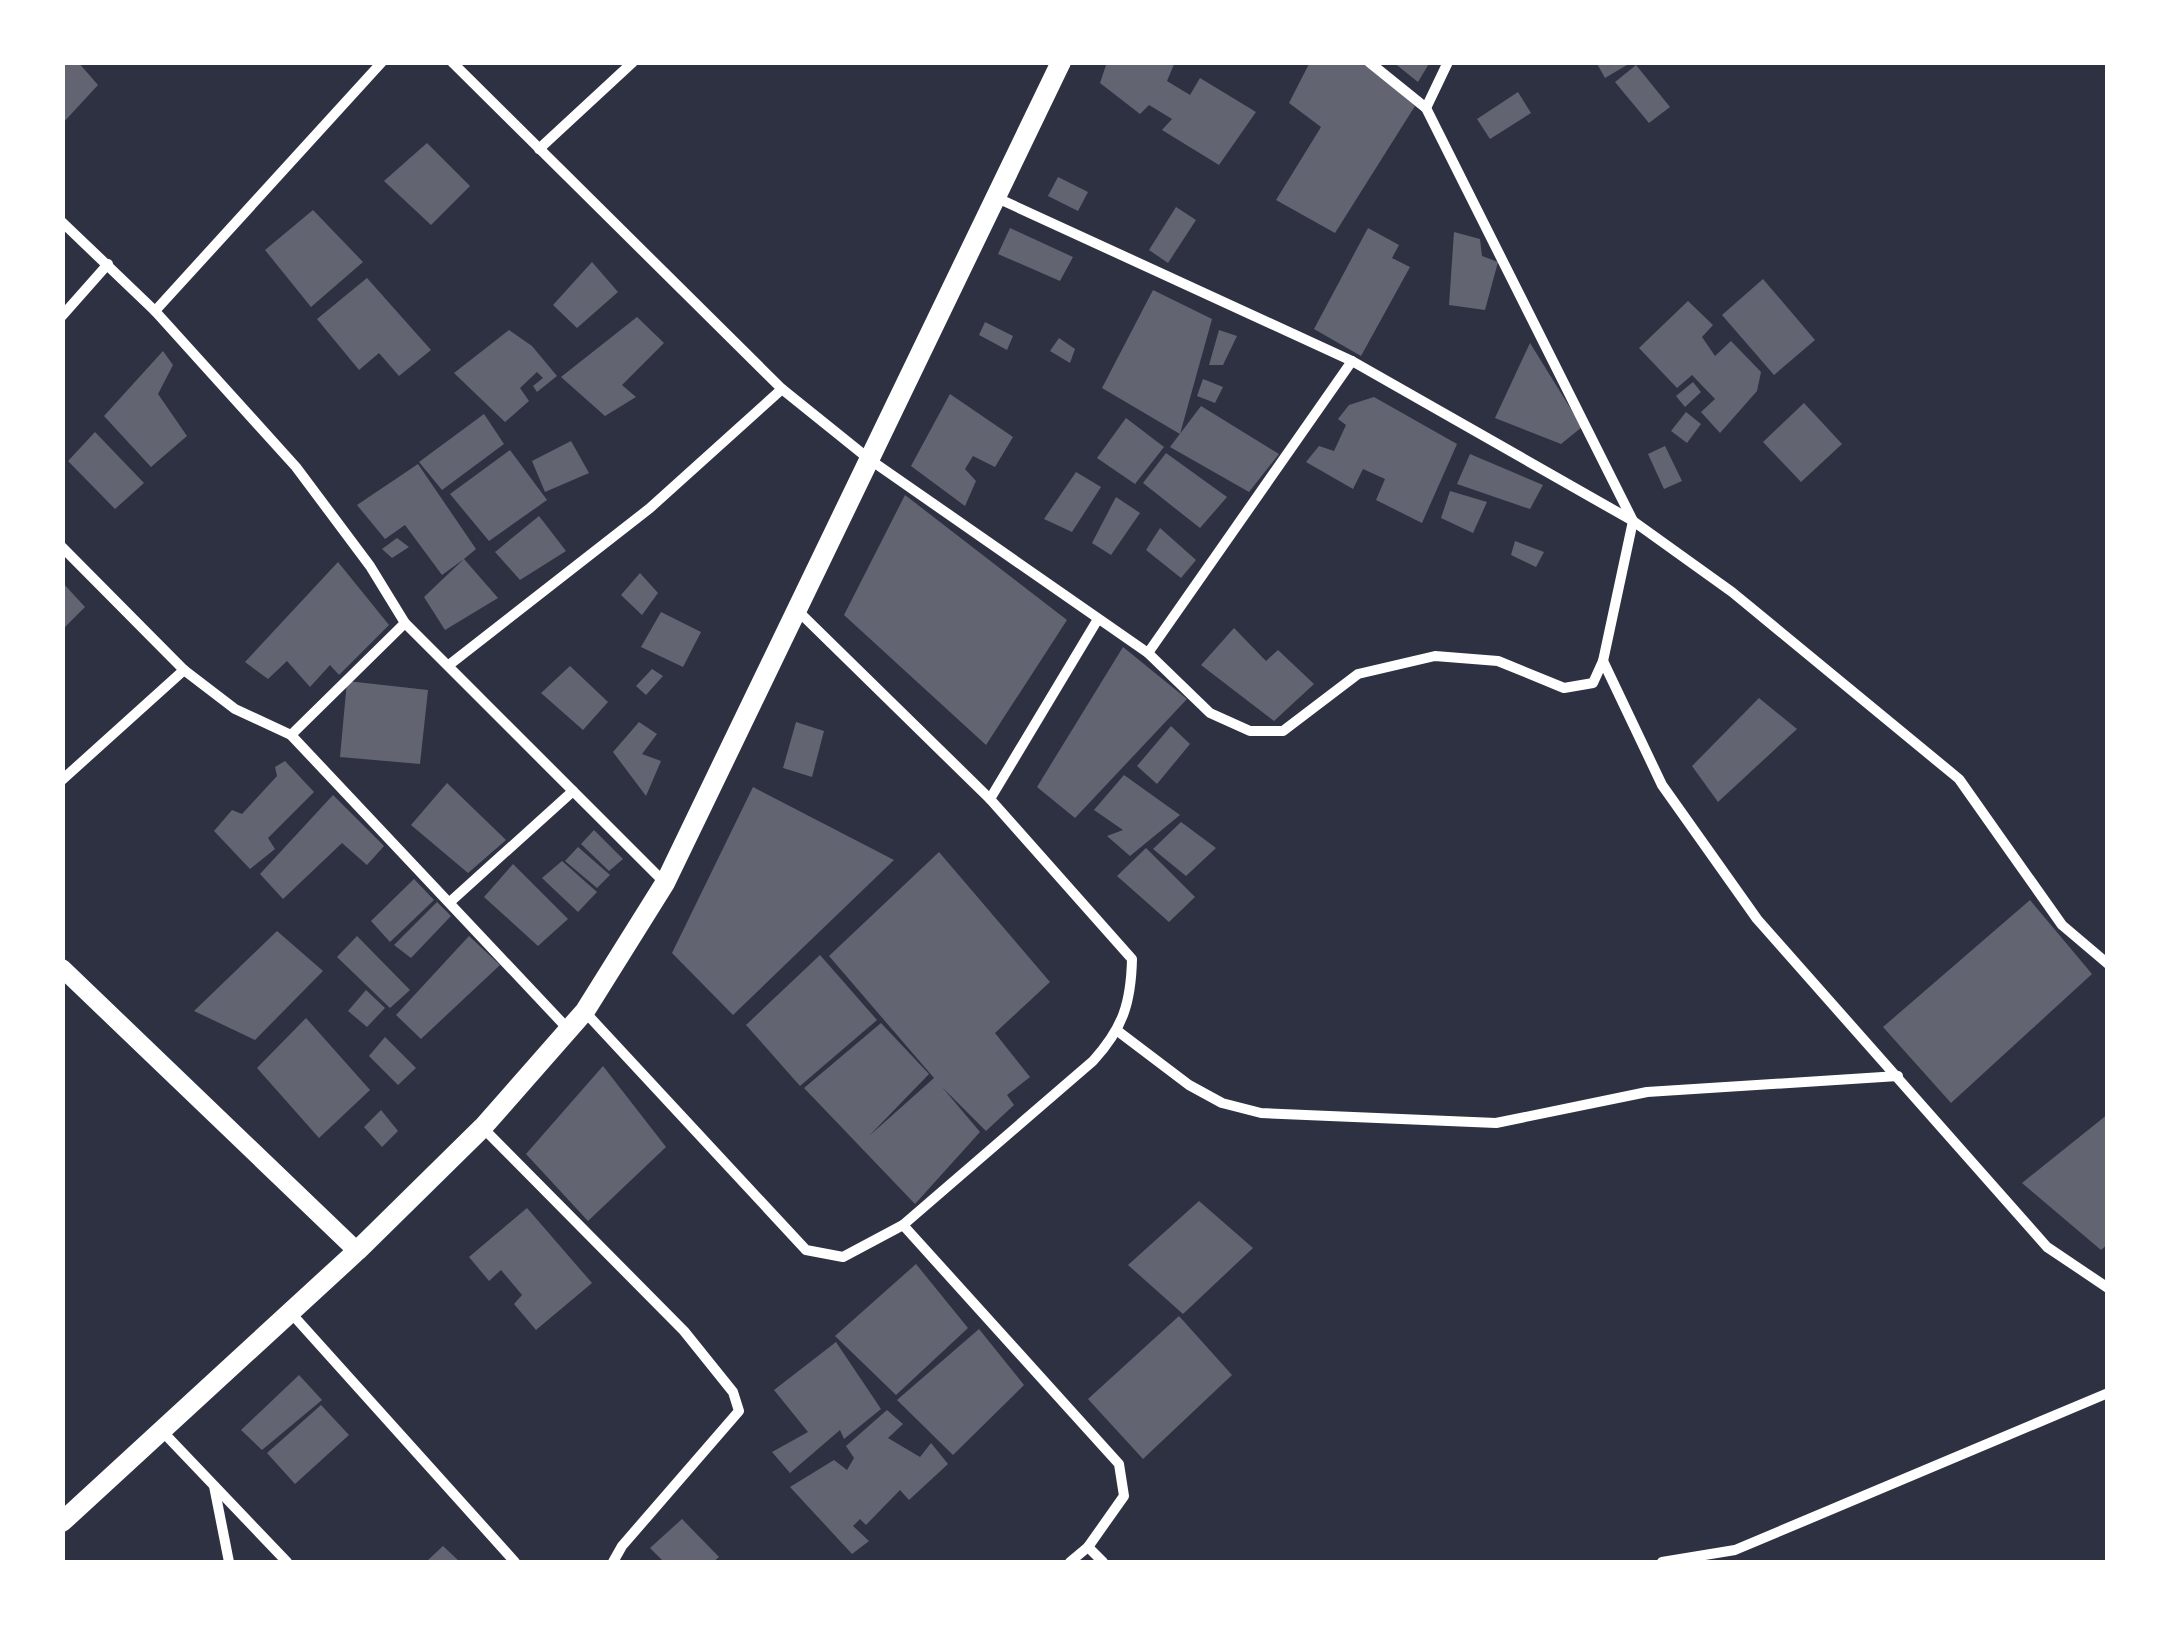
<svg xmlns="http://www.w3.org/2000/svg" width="2170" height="1625" viewBox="0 0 2170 1625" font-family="'Roboto Serif',serif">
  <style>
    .building { fill: #626471 }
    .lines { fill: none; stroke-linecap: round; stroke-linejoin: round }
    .minor { stroke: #fff; stroke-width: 10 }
    .tertiary { stroke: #fff; stroke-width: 18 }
    .secondary { stroke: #fff; stroke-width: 20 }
  </style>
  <rect width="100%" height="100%" fill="#2d3142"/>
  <g class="building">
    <path d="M62,62H78L98,85L62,124Z"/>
    <path d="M1107,62H1175L1167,81L1190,95L1200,78L1256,112L1219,165L1162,130L1172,119L1149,105L1140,114L1100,83Z"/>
    <path d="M1310,62H1365L1415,106L1335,233L1276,200L1321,127L1289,103Z"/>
    <path d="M1393,62H1430L1418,82Z"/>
    <path d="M1596,62H1632L1605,78Z"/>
    <path d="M1636,65L1670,107L1649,123L1615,82Z"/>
    <path d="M1518,92L1531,113L1490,139L1477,119Z"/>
    <path d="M427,143L470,186L431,225L384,181Z"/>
    <path d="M1058,177L1088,192L1078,211L1048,196Z"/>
    <path d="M1176,207L1196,220L1168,263L1149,250Z"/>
    <path d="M313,210L363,262L311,307L265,250Z"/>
    <path d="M1010,228L1073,257L1060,281L998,254Z"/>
    <path d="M1368,228L1399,245L1392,258L1410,267L1361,356L1314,329Z"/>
    <path d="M1454,232L1480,239L1482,256L1498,262L1485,310L1449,305Z"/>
    <path d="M592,262L618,292L577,328L553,305Z"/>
    <path d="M367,278L431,350L399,376L379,353L359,370L317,319Z"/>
    <path d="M1763,279L1815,340L1774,375L1722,315Z"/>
    <path d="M1153,290L1212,319L1180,434L1102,388Z"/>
    <path d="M1688,301L1713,325L1702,337L1715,356L1731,341L1761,372L1757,391L1720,433L1701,412L1715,399L1692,375L1677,388L1639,348Z"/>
    <path d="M637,317L664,343L622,385L636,397L605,416L561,377Z"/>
    <path d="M985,322L1013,336L1007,350L979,335Z"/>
    <path d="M509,330L532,346L557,376L537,392L533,386L543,378L537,372L520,388L529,401L505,422L454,373Z"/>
    <path d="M1219,330L1237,336L1223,365H1209Z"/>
    <path d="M1059,338L1075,349L1070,363L1050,351Z"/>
    <path d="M1530,343L1582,427L1561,444L1495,418Z"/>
    <path d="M163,351L173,365L158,394L187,436L151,467L104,416Z"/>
    <path d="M1203,379L1223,387L1215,403L1197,396Z"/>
    <path d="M1693,382L1701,392L1685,407L1676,396Z"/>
    <path d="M950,394L1013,437L995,467L973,456L965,469L976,481L965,506L911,466Z"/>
    <path d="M1374,397L1457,444L1422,523L1376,500L1385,479L1363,469L1353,489L1306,462L1319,446L1334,451L1346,425L1338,419L1349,405Z"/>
    <path d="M1804,403L1842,444L1801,482L1763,442Z"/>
    <path d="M1201,406L1279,454L1249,492L1170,447Z"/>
    <path d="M1686,412L1701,424L1687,443L1671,431Z"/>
    <path d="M484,414L504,444L442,490L419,462Z"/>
    <path d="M1126,418L1164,447L1135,484L1097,458Z"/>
    <path d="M95,432L144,483L115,509L68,461Z"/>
    <path d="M571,441L589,473L545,492L532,461Z"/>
    <path d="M1665,446L1682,481L1664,489L1648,454Z"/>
    <path d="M510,450L547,500L489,541L450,494Z"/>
    <path d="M1166,453L1227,497L1200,528L1143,483Z"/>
    <path d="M1470,454L1543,485L1530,509L1457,484Z"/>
    <path d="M418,464L476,549L464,559L498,598L445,630L424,597L464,559L442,575L405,525L385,539L357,505Z"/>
    <path d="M1076,472L1101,487L1072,532L1044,519Z"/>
    <path d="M1450,491L1487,502L1473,533L1441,518Z"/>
    <path d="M905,495L1067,620L986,745L844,615Z"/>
    <path d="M1116,497L1140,513L1111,555L1092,543Z"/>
    <path d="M539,516L566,551L520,580L495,552Z"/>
    <path d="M1160,528L1196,560L1181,578L1146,550Z"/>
    <path d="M397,538L409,547L392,558L382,549Z"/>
    <path d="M1515,541L1544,552L1536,567L1511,555Z"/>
    <path d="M338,562L389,625L339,675L330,665L310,687L287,661L268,679L245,662Z"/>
    <path d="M640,573L658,593L642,615L621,595Z"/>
    <path d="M62,582L85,607L62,630Z"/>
    <path d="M661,612L701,632L683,667L641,647Z"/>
    <path d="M1234,628L1266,661L1278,650L1314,684L1274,721L1201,665Z"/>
    <path d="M1123,647L1187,699L1075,818L1037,787Z"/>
    <path d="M570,666L608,702L583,730L541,693Z"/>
    <path d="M652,669L663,676L646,695L636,686Z"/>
    <path d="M347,681L428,690L420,764L340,757Z"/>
    <path d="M1759,698L1797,729L1718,802L1692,766Z"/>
    <path d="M639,722L657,734L642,754L661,761L646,796L613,752Z"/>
    <path d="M796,722L824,731L812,777L783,768Z"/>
    <path d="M1171,726L1190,744L1157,784L1137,766Z"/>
    <path d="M285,761L314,792L268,838L275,849L250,869L214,831L232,810L242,814L277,776L275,767Z"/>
    <path d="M1124,775L1180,815L1130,856L1107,836L1123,830L1094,810Z"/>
    <path d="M447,783L506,840L468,873L411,825Z"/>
    <path d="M753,787L894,860L733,1015L672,953Z"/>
    <path d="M333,795L384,846L367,865L342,843L283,899L260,874Z"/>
    <path d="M1181,822L1216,848L1186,876L1153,849Z"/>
    <path d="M594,830L623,859L609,871L581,844Z"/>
    <path d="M578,847L610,875L597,888L565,861Z"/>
    <path d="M1146,848L1195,897L1169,922L1117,876Z"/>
    <path d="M939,852L1050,982L995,1033L1030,1077L1007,1095L1014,1105L986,1131L942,1087L980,1132L915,1204L804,1088L881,1023L929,1074L869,1136L934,1078L829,956Z"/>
    <path d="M562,861L597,892L578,912L542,878Z"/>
    <path d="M513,864L568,919L538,946L484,897Z"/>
    <path d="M414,879L434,900L390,942L371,921Z"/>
    <path d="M2030,900L2092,974L1951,1103L1883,1027Z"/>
    <path d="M437,902L451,916L411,958L394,945Z"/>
    <path d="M277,931L323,971L255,1040L194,1011Z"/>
    <path d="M357,936L410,990L390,1008L337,957Z"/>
    <path d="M469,936L500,965L421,1039L396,1015Z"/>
    <path d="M820,955L877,1020L800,1086L746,1025Z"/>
    <path d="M366,990L385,1008L367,1027L348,1011Z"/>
    <path d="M306,1018L370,1090L319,1138L257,1068Z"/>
    <path d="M385,1037L416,1068L398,1085L369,1056Z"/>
    <path d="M603,1066L666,1147L588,1221L526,1154Z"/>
    <path d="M381,1110L398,1131L382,1147L364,1127Z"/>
    <path d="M2108,1114V1244L2101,1250L2022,1183Z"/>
    <path d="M1199,1201L1253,1248L1183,1314L1128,1265Z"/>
    <path d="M527,1208L592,1283L536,1330L514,1304L522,1295L501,1270L489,1281L469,1257Z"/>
    <path d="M916,1264L968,1328L896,1395L835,1336Z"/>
    <path d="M1179,1316L1232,1375L1143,1459L1088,1399Z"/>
    <path d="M979,1329L1024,1385L953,1455L897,1400Z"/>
    <path d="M836,1342L881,1409L844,1439L840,1430L790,1473L772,1452L808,1432L774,1390Z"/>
    <path d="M299,1375L322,1400L262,1450L241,1430Z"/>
    <path d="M321,1405L349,1435L295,1484L267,1453Z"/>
    <path d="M887,1410L903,1424L888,1438L920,1457L931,1443L948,1464L909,1500L900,1490L866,1525L860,1519L853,1526L869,1541L852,1554L790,1487L834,1460L847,1470L854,1458L846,1446Z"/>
    <path d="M682,1519L719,1557L713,1562H664L650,1548Z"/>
    <path d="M443,1546L460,1562H426Z"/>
  </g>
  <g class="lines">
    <g class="minor">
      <path d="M452,62L782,389L869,459L1148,653L1210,713L1250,731H1283L1358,674L1435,656L1498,661L1564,688L1593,683L1603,661L1633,521L1426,108L1369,62"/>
      <path d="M1426,108L1448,62"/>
      <path d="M539,149L633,62"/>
      <path d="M995,197L1352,361L1633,521L1732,592L1959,779L2062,925L2108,964"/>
      <path d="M62,222L155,311L296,467L370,566L405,623L665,883"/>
      <path d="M155,311L382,62"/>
      <path d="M62,316L108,264"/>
      <path d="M62,547L184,670"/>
      <path d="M1148,653L1352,361"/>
      <path d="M1603,661L1662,785L1757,919L2047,1247L2108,1288"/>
      <path d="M449,665L650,508L782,389"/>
      <path d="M291,735L405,623"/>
      <path d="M62,780L184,670L235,709L291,735L568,1029"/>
      <path d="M990,799L1098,619"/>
      <path d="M450,902L573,791"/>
      <path d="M585,1012L806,1250L843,1257L903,1225L1093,1061C1123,1028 1131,1003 1132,959L990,799L796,609"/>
      <path d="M1119,1032L1189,1085L1222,1103L1261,1113L1496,1123L1647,1092L1898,1076"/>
      <path d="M483,1128L684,1331L733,1392L739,1411L622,1546L613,1562"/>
      <path d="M903,1225L1119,1464L1124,1496L1088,1547L1070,1562"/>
      <path d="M291,1313L515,1562"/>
      <path d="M162,1431L287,1562"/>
      <path d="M214,1486L229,1562"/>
      <path d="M1088,1547L1103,1562"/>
      <path d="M1662,1562L1735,1550L2108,1393"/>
    </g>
    <path class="tertiary" d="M62,968L357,1251"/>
    <path class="secondary" d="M62,1522L357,1251L483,1127L585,1011L665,883L1061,62"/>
  </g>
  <rect width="2170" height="1625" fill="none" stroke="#ffffff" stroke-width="130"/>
</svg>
